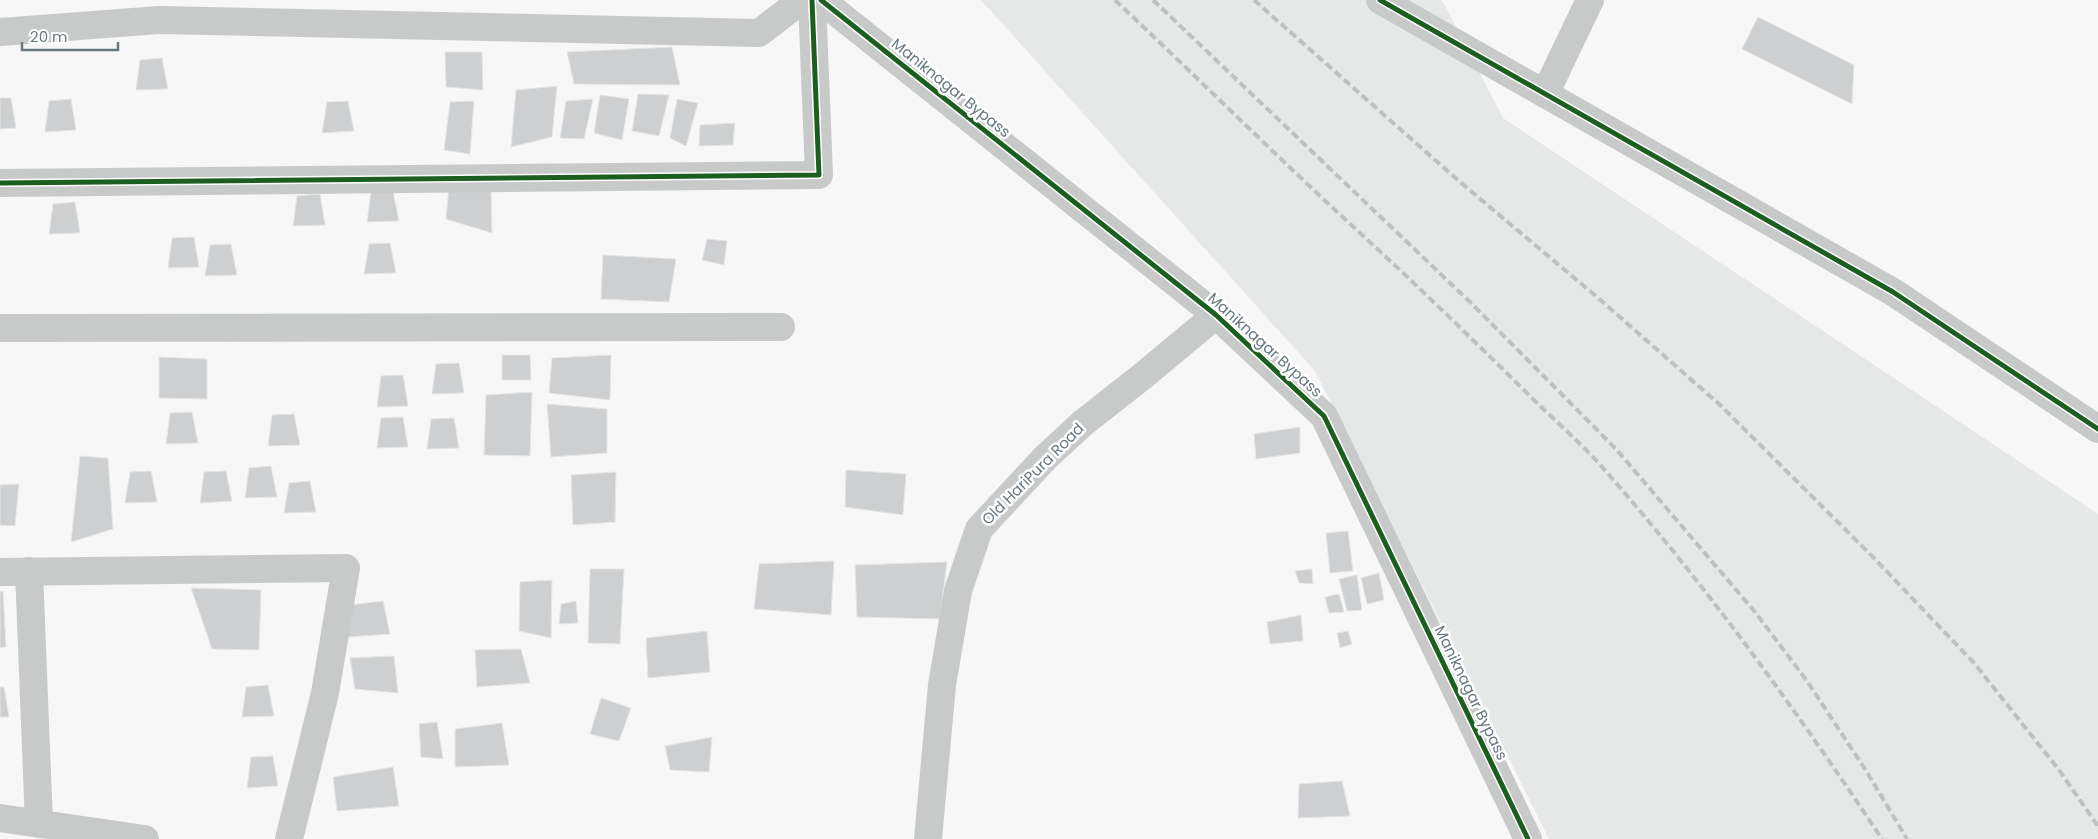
<svg xmlns="http://www.w3.org/2000/svg" width="2098" height="839" viewBox="0 0 2098 839" font-family="Poppins,sans-serif">
  <style>
    .built { fill: #e6e7e7 }
    .building { fill: #cecfd0; stroke: #e6e6e6 }
    .lines { fill: none; stroke-linecap: round; stroke-linejoin: round }
    .minor { stroke: #c8caca; stroke-width: 28 }
    .rail { stroke: #bec0c1; stroke-width: 4; stroke-dasharray: 8 4; stroke-linecap: butt }
    .cycleway-casing { stroke: #fff; stroke-width: 8 }
    .cycleway { stroke: #1b5e20; stroke-width: 5 }
    .labels { text-anchor: middle; stroke-width: 5; stroke-linejoin: round; paint-order: stroke }
    .street-label { font-size: 15px; fill: #66777e; stroke: #fff }
  </style>
  <rect width="100%" height="100%" fill="#f7f7f7"/>
  <path class="built" d="M981,0H1442L1503,118L2098,514V839H1549L1315,371Z"/>
  <g class="building">
    <path d="M1758,17L1854,65L1852,104L1742,49Z"/>
    <path d="M672,47L680,85L574,84L567,52Z"/>
    <path d="M445,52H482L483,90L446,87Z"/>
    <path d="M162,58L168,89L136,90L140,60Z"/>
    <path d="M557,86L552,137L511,147L516,90Z"/>
    <path d="M638,94L669,95L659,136L632,131Z"/>
    <path d="M600,95L629,99L622,140L594,133Z"/>
    <path d="M0,98H11L16,128L0,129Z"/>
    <path d="M71,99L76,130L45,132L49,101Z"/>
    <path d="M593,99L584,139L560,138L566,101Z"/>
    <path d="M677,99L698,103L686,146L670,138Z"/>
    <path d="M348,101L354,131L322,133L327,102Z"/>
    <path d="M474,101L470,154L444,150L450,102Z"/>
    <path d="M735,123L733,145L699,146L700,125Z"/>
    <path d="M449,187L491,190L492,233L446,219Z"/>
    <path d="M393,191L399,221L367,222L371,192Z"/>
    <path d="M320,194L325,225L293,226L297,196Z"/>
    <path d="M75,202L80,233L49,234L53,204Z"/>
    <path d="M194,237L199,267L168,268L172,238Z"/>
    <path d="M707,239L727,241L724,265L702,260Z"/>
    <path d="M390,243L396,273L364,274L369,244Z"/>
    <path d="M231,244L237,275L205,276L210,245Z"/>
    <path d="M603,255L676,259L669,302L601,299Z"/>
    <path d="M502,355H530L531,380H502Z"/>
    <path d="M611,355L610,400L549,393L552,358Z"/>
    <path d="M159,357L207,359V399L159,398Z"/>
    <path d="M459,363L464,393L432,394L436,364Z"/>
    <path d="M403,375L408,406L377,407L381,376Z"/>
    <path d="M532,392L530,456L484,455L486,395Z"/>
    <path d="M547,404L607,409V453L551,457Z"/>
    <path d="M192,412L198,443L166,444L170,413Z"/>
    <path d="M294,414L300,445L268,446L272,415Z"/>
    <path d="M403,417L408,447L377,448L381,418Z"/>
    <path d="M454,418L459,448L427,449L431,419Z"/>
    <path d="M1300,427V453L1256,459L1254,434Z"/>
    <path d="M80,456L108,458L113,529L71,542Z"/>
    <path d="M271,466L277,497L245,498L249,468Z"/>
    <path d="M846,470L906,474L903,515L845,507Z"/>
    <path d="M151,471L157,502L125,503L130,472Z"/>
    <path d="M226,471L232,501L200,503L204,472Z"/>
    <path d="M616,472L615,522L573,525L571,475Z"/>
    <path d="M310,481L316,512L284,513L289,483Z"/>
    <path d="M19,484L15,526L0,525V485Z"/>
    <path d="M1348,531L1353,571L1330,573L1326,533Z"/>
    <path d="M834,561L831,615L754,609L759,564Z"/>
    <path d="M947,562L940,619L857,617L855,565Z"/>
    <path d="M590,569H624L620,644L588,643Z"/>
    <path d="M1312,569L1313,584L1299,583L1295,571Z"/>
    <path d="M1379,573L1384,600L1367,604L1361,578Z"/>
    <path d="M1357,575L1362,610L1347,611L1339,579Z"/>
    <path d="M552,580L551,638L519,631L520,582Z"/>
    <path d="M191,588L261,590L259,650L212,649Z"/>
    <path d="M3,591L6,647L0,648V592Z"/>
    <path d="M1339,594L1344,612L1329,613L1325,597Z"/>
    <path d="M383,601L390,634L348,637L349,605Z"/>
    <path d="M576,601L578,623L559,624L561,604Z"/>
    <path d="M1301,615L1303,641L1270,644L1267,622Z"/>
    <path d="M707,631L710,672L648,678L646,638Z"/>
    <path d="M1348,631L1352,644L1340,648L1337,633Z"/>
    <path d="M521,649L530,683L477,687L475,650Z"/>
    <path d="M394,656L398,693L355,689L350,658Z"/>
    <path d="M268,685L274,716L242,717L246,687Z"/>
    <path d="M0,687H4L9,717H0Z"/>
    <path d="M601,698L631,708L619,741L590,734Z"/>
    <path d="M437,722L443,759L421,757L419,724Z"/>
    <path d="M502,723L509,765L455,767V729Z"/>
    <path d="M712,737L709,772L670,770L665,746Z"/>
    <path d="M273,756L278,786L247,788L251,757Z"/>
    <path d="M393,767L399,806L337,811L333,777Z"/>
    <path d="M1342,781L1350,816L1298,818L1299,784Z"/>
  </g>
  <g class="lines">
    <g class="minor">
      <path d="M821,0L1216,315L1324,416L1528,839"/>
      <path d="M1380,0L1893,292L2098,429"/>
      <path d="M0,32L159,20L759,33L802,0"/>
      <path d="M1545,94L1590,0"/>
      <path d="M0,183L819,175L812,0"/>
      <path d="M0,328L781,327"/>
      <path d="M29,571L39,824"/>
      <path d="M0,572L346,568L325,693L289,839"/>
      <path d="M0,818L145,839"/>
      <path d="M928,839L942,685L958,591L979,529L1045,458L1083,423L1144,375L1216,315"/>
    </g>
    <g class="rail">
      <path d="M1115,0C1197,77 1277,157 1360,233C1418,286 1474,341 1530,396C1554,420 1581,443 1603,468C1706,585 1796,710 1882,839"/>
      <path d="M1153,0L1471,303L1616,449L1755,612L1807,681L1865,769L1907,839"/>
      <path d="M1254,0L1460,182L1597,297L1719,404L1872,556L1974,663L2059,770L2098,826"/>
    </g>
    <g class="cycleway-casing">
      <g id="cycleway">
        <path d="M821,0L1216,315L1324,416L1528,839"/>
        <path d="M1380,0L1893,292L2098,429"/>
        <path d="M0,183L819,175L812,0"/>
      </g>
    </g>
    <use href="#cycleway" class="cycleway"/>
  </g>
  <g class="labels">
    <g class="street-label">
      <text transform="translate(951 88) rotate(39)" y="5">Maniknagar Bypass</text>
      <text transform="translate(1265 345) rotate(42)" y="5">Maniknagar Bypass</text>
      <text transform="translate(1033 474) rotate(-45)" y="5">Old HariPura Road</text>
      <text transform="translate(1471 693) rotate(64)" y="5">Maniknagar Bypass</text>
    </g>
  </g>
  <path d="M22 42v8h96v-8" fill="none" stroke="#66777e" stroke-width="2.5"/>
  <text x="30" y="42" font-size="15" fill="#66777e" stroke="#ffffff" stroke-width="4" paint-order="stroke">20 m</text>
</svg>
